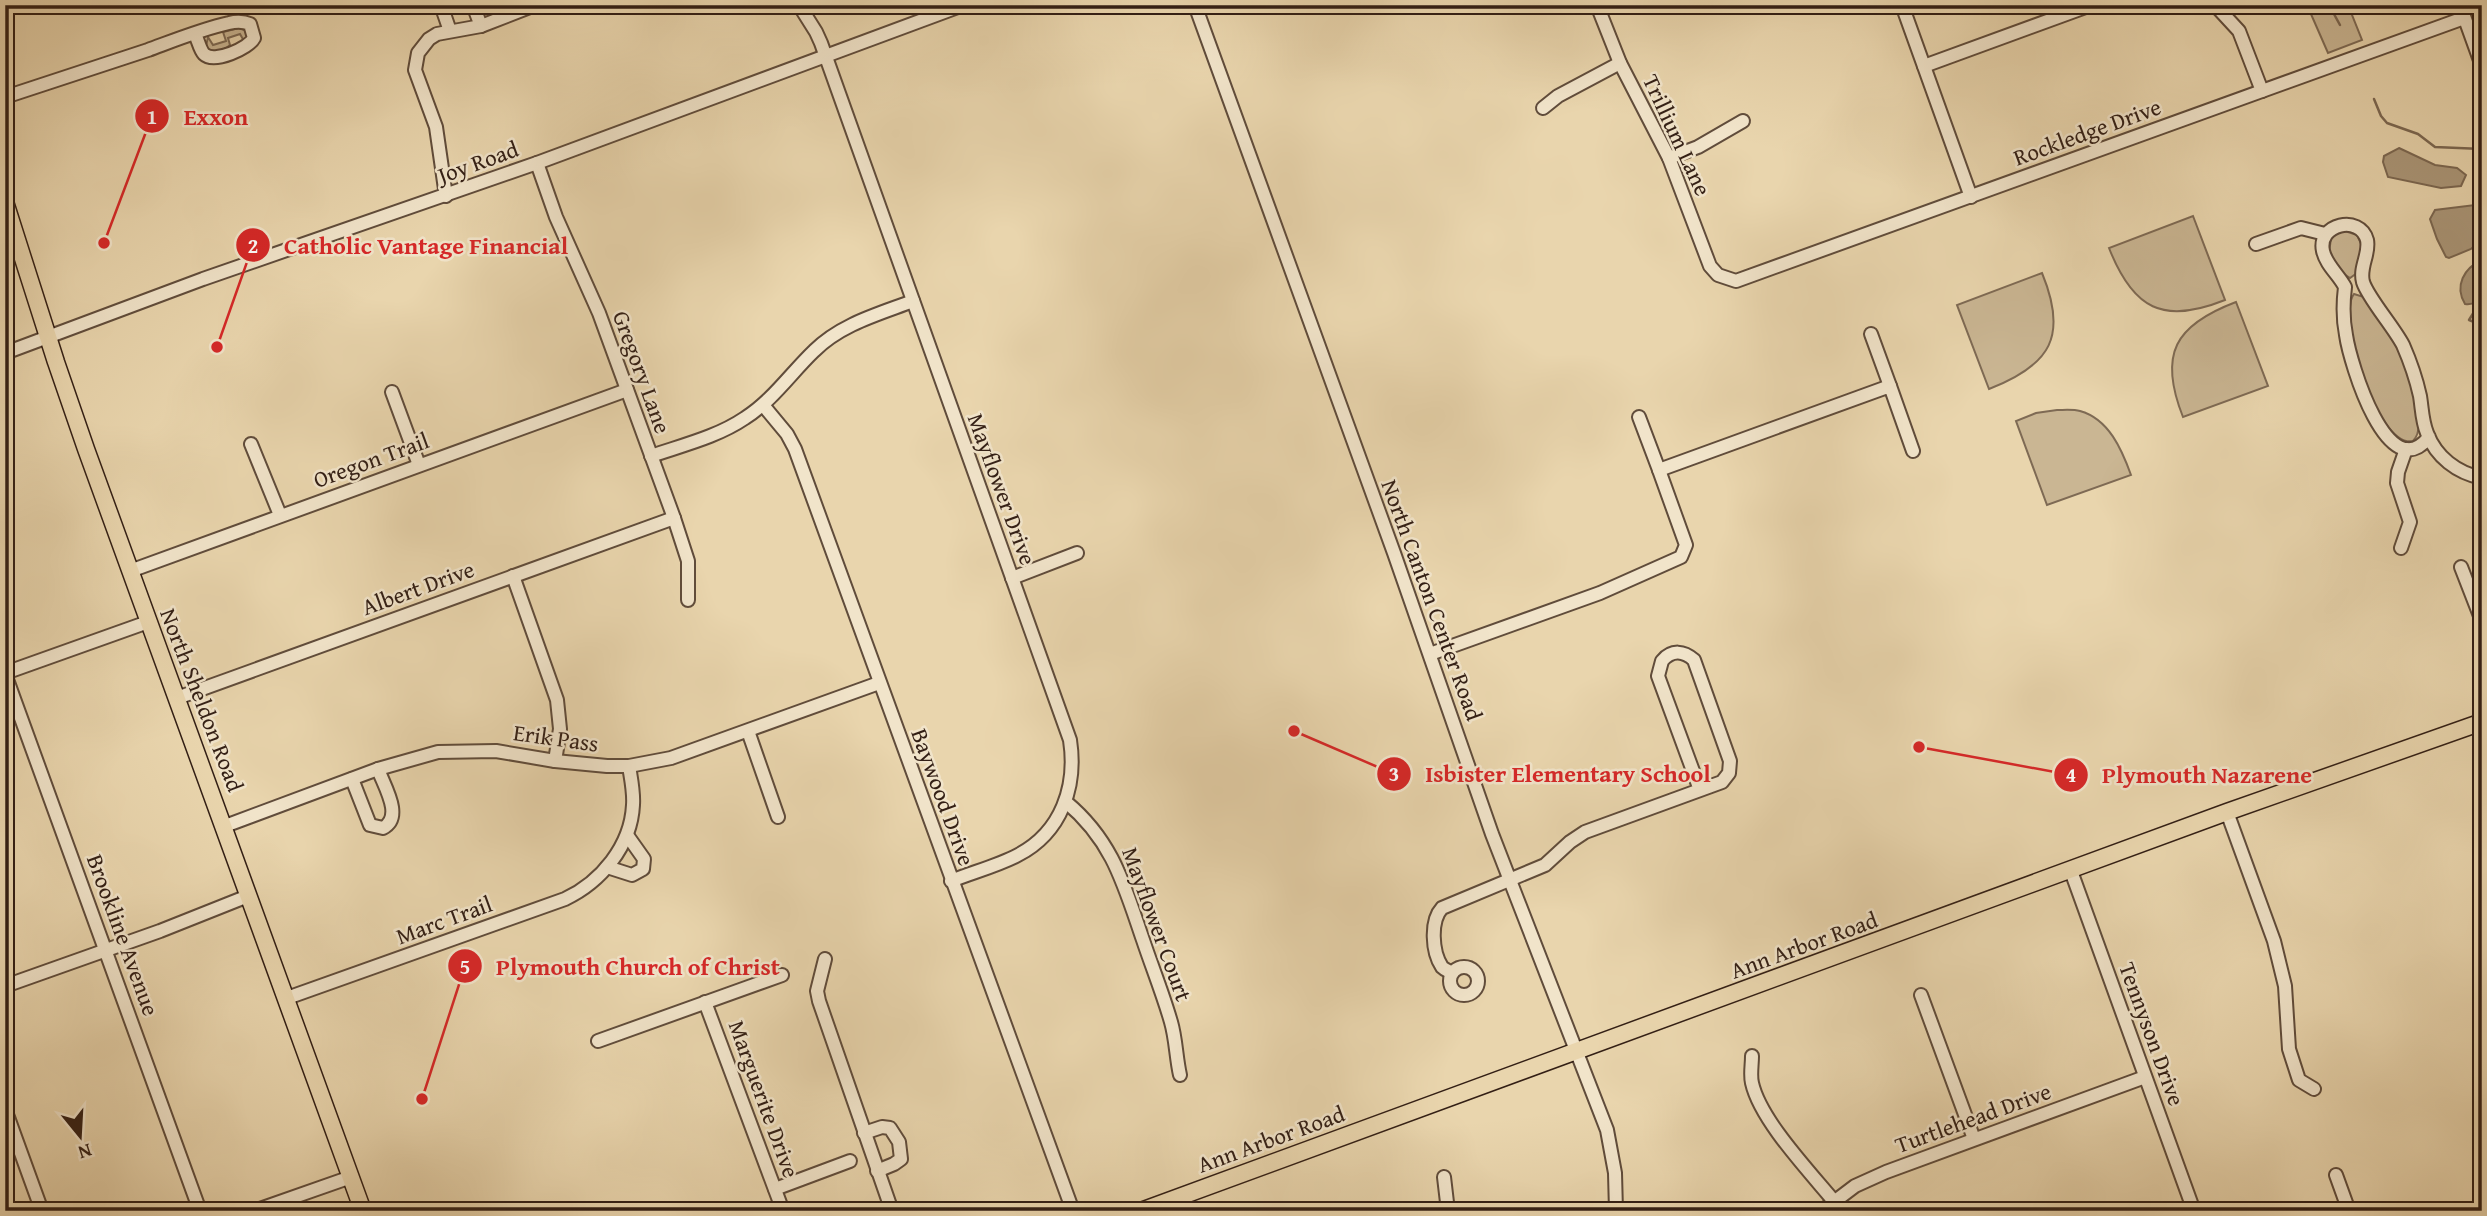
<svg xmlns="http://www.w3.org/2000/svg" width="2487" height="1216" viewBox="0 0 2487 1216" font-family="'Gentium Book Plus',serif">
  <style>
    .green { fill: #cab693; stroke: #7e6a54; stroke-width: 2 }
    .water { fill: #ab9779; stroke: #7b6751; stroke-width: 2 }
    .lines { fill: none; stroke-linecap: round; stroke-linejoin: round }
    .stream { stroke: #7b6751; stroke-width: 2.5 }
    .minor-casing { stroke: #604c3b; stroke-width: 16 }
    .major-casing { stroke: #331f15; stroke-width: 19 }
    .minor { stroke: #f1e4ca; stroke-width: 12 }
    .major { stroke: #e9d5ad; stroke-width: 16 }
    .labels { text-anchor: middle; stroke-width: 5; stroke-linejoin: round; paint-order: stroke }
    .street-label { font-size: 23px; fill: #331f15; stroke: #f1e4ca }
    .leader { fill: none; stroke: #d62828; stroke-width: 2.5 }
    .callout-dot { fill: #d62828; stroke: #f1e4ca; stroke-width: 2.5 }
    .mark-label { font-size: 21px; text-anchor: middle; font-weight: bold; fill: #fff }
    .callout-label { font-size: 24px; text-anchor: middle; font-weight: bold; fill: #d62828; stroke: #f1e4ca; stroke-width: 5; stroke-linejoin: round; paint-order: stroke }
  </style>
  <rect width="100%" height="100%" fill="#e9d5ad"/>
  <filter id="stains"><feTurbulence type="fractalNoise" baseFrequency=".00286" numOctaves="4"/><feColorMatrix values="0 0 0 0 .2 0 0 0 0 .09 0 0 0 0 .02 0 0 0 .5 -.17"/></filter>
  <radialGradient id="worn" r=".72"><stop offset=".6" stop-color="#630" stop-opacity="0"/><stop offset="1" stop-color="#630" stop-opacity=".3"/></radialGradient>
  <g class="green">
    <path d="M2307,5H2348L2362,40L2328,53Z"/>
    <path d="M239,28L247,31L248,37L244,41L240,34L228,38L230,45C224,51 216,52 208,50L206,46L208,37L213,45L226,41L223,32Z"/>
    <path d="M2193,216L2225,300C2163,325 2133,309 2109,248Z"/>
    <path d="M2342,230L2357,235L2363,248L2357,273L2350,278L2344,274L2329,253L2331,238Z"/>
    <path d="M2042,273C2068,336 2051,365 1989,389L1957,305Z"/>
    <path d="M2354,294L2364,297C2374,312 2386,326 2395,343C2405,362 2430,425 2413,441C2378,449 2336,318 2354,294Z"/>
    <path d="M2236,302L2268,386L2183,417C2158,354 2175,325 2236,302Z"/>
    <path d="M2057,410C2064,410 2073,409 2080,411C2109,419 2122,450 2131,475L2047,505L2016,421L2036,413Z"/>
  </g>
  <g class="water">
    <path d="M2399,148L2435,165L2457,168L2466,175L2461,186L2441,188L2388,177L2383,162L2384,156Z"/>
    <path d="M2475,205L2482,211V239L2471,249L2449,258L2446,257L2437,239L2430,219L2435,210Z"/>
    <path d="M2482,260V296C2478,302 2472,305 2465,304C2454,286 2464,268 2482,260Z"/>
  </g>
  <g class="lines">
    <g class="stream">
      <path d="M2329,5L2340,25"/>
      <path d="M2374,99L2381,116L2387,123L2418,134L2435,147L2482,149"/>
      <path d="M2482,312H2474L2469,320L2482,325"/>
    </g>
    <g class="minor-casing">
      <g id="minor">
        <path d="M441,5L450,31"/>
        <path d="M473,5L481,26"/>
        <path d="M799,5L816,32L821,43L1070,740C1077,786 1062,832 1018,855C997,866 973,872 951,881"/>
        <path d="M1195,5L1394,553L1492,834L1607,1130L1615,1173L1616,1211"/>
        <path d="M1597,5L1620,63L1669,158L1710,266L1718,275L1736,281L2464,18"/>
        <path d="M1902,5L1971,197"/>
        <path d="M2215,5L2239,31L2262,91"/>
        <path d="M2460,5L2482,66"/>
        <path d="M1924,66L2091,5"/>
        <path d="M5,97C53,81 100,66 148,50C175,40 202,29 229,23C237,21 243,21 250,24L254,38C249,48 214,64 204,54C200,50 198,40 195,34"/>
        <path d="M1543,108L1558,96L1620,63"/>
        <path d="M1669,158L1698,147L1743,121"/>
        <path d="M537,163L556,217L599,313L674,518L688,561V600"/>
        <path d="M446,196L436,127L415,70L418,53L429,39L437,34L481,26L535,5"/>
        <path d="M2256,244L2301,228L2325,234"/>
        <path d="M1871,334L1890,386"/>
        <path d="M5,353L203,279L537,163L963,5"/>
        <path d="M392,392L419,465"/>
        <path d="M763,405L787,434L795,449L1073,1211"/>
        <path d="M1639,417L1659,470"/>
        <path d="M2429,437C2388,489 2350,363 2346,335C2343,320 2343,303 2345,287C2339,275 2326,265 2323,251C2317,224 2360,214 2367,240C2370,254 2359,267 2363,282C2368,298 2393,326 2403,345C2410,361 2416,378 2420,396C2422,408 2422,421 2427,433C2436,457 2457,473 2482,478"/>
        <path d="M251,444L280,515"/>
        <path d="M651,456C683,445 717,437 745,418C772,401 791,373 814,351C841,324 879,314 913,301"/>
        <path d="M2401,548L2410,522L2397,483L2398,472L2406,449"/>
        <path d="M2461,567L2482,621"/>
        <path d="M130,571L627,390"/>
        <path d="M513,576L557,700L560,729L555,761"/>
        <path d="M1012,578L1077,553"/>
        <path d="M1430,654L1600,593L1681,557L1686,545L1659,470L1890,386L1913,451"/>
        <path d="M5,673L148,622"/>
        <path d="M5,674L200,1211"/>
        <path d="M177,698L674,518"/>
        <path d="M748,731L778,817"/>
        <path d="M352,779L370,825L383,828C404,817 384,786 378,769"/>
        <path d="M1066,802C1113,841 1124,885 1143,940C1152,967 1163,994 1171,1022C1176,1039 1176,1057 1180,1075"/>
        <path d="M2227,812L2274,941L2285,986L2289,1049L2299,1080L2314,1089"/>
        <path d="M225,826L378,769L438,752L496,751L555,761L607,766H629L671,758L879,683"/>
        <path d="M607,867L632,875L643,869L644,859L627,835"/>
        <path d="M2071,871L2194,1211"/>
        <path d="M825,959L817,991L819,1001L892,1211"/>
        <circle cx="1464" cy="981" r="14"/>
        <path d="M1452,973C1449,971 1445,970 1442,967C1432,952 1430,921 1442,908L1545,865L1570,842L1585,832L1722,782L1729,773L1730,761L1694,660C1684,651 1672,649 1662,661L1658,676L1700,790"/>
        <path d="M5,986L160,931L248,896"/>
        <path d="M1921,995L1974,1139"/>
        <path d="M287,998L565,899C601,882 631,846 633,805C634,792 631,779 629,766"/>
        <path d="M705,1002L783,1211"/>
        <path d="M598,1041L782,975"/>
        <path d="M1752,1056C1752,1065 1750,1075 1752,1083C1761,1123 1816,1178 1842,1211"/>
        <path d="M5,1109L42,1211"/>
        <path d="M864,1133L882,1127L890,1128L899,1142L901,1159L894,1164L877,1171"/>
        <path d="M2336,1175L2349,1211"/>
        <path d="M1444,1177L1448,1211"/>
        <path d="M775,1189L850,1161"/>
        <path d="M254,1211L351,1177"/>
        <path d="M1822,1211L1855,1186L1886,1172L2145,1077"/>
      </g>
    </g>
    <g class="major-casing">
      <g id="major">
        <path d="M5,202L56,362L86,449L363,1211"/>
        <path d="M1141,1211L2227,812L2482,722"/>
      </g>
    </g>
    <use href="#minor" class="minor"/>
    <use href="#major" class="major"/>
  </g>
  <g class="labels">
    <g class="street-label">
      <text transform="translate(2087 132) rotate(-20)" y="8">Rockledge Drive</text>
      <text transform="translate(1677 135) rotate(65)" y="8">Trillium Lane</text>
      <text transform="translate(478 162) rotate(-20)" y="8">Joy Road</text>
      <text transform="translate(642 372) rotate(70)" y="8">Gregory Lane</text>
      <text transform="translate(371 460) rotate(-20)" y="8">Oregon Trail</text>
      <text transform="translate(1002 489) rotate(70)" y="8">Mayflower Drive</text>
      <text transform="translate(418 588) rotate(-20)" y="8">Albert Drive</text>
      <text transform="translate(1432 600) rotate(70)" y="8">North Canton Center Road</text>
      <text transform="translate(202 700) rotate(69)" y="8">North Sheldon Road</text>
      <text transform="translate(556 738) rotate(8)" y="8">Erik Pass</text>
      <text transform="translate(943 797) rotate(70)" y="8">Baywood Drive</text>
      <text transform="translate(444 920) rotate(-20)" y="8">Marc Trail</text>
      <text transform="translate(1157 924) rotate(70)" y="8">Mayflower Court</text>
      <text transform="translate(123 935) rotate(70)" y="8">Brookline Avenue</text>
      <text transform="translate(1804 945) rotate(-20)" y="8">Ann Arbor Road</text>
      <text transform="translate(2152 1034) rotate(70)" y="8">Tennyson Drive</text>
      <text transform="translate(764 1099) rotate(70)" y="8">Marguerite Drive</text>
      <text transform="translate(1973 1118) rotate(-20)" y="8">Turtlehead Drive</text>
      <text transform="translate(1271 1139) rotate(-20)" y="8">Ann Arbor Road</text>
    </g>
  </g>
  <path class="leader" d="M104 243L152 116M217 347L253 245M1294 731L1394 774M1919 747L2071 775M422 1099L465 966"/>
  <g class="callout-dot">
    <circle cx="104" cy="243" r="7"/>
    <circle cx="217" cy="347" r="7"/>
    <circle cx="1294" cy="731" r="7"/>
    <circle cx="1919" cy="747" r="7"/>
    <circle cx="422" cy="1099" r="7"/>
    <circle cx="152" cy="116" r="18"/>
    <circle cx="253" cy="245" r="18"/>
    <circle cx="1394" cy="774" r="18"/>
    <circle cx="2071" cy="775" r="18"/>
    <circle cx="465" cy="966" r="18"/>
  </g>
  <g class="mark-label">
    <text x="152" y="124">1</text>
    <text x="253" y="253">2</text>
    <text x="1394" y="781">3</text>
    <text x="2071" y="782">4</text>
    <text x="465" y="974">5</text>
  </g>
  <g class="callout-label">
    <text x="216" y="125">Exxon</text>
    <text x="426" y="254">Catholic Vantage Financial</text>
    <text x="1568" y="782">Isbister Elementary School</text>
    <text x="2207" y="783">Plymouth Nazarene</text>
    <text x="638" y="975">Plymouth Church of Christ</text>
  </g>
  <rect width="2487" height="1216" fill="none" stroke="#e9d5ad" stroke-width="28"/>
  <rect x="7" y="7" width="2473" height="1202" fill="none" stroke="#331f15" stroke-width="3.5"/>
  <rect x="14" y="14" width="2459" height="1188" fill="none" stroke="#331f15" stroke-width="2"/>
  <g transform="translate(80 1136) rotate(162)" stroke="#f1e4ca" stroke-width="5" paint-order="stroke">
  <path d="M0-5L12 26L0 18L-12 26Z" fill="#331f15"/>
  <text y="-10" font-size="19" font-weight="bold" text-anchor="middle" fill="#331f15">N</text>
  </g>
  <rect width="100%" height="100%" filter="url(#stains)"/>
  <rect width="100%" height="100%" fill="url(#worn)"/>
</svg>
